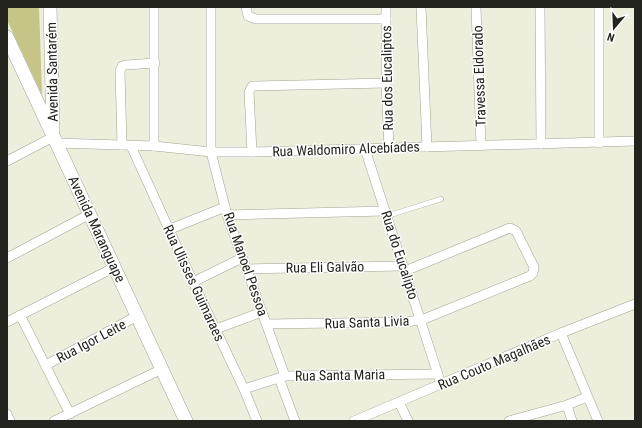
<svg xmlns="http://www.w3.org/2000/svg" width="642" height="428" viewBox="0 0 642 428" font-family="'Roboto Condensed',sans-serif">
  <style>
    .green { fill: #c4c586 }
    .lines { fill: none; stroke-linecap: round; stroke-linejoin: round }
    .lane-casing { stroke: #a3a493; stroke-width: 5.5 }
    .street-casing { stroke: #a3a493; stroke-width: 10 }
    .secondary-casing { stroke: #a3a493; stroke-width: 14 }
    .lane { stroke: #fff; stroke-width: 4.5 }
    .street { stroke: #fff; stroke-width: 9 }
    .secondary { stroke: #fff; stroke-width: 13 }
    .labels { text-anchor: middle; stroke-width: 3; stroke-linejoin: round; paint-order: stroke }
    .street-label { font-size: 14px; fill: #23241d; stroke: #fff }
  </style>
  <rect width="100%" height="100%" fill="#edeedc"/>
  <path class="green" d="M7,7H39L42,95L7,20Z"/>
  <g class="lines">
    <g class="lane-casing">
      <path id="lane" d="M387,216L441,199"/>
    </g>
    <g class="street-casing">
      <g id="street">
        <path d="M154,7V146"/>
        <path d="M211,7V152L227,215L285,376"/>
        <path d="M246,7L248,16L256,19H386"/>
        <path d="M386,7V83L389,148"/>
        <path d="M421,7L427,147"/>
        <path d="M476,7L481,145"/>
        <path d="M540,7L541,144"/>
        <path d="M599,7V143"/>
        <path d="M56,143L154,146L211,152H252L635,141"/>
        <path d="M122,145L120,71L122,66L126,65L155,63"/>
        <path d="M131,146L193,282L244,389L257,421"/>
        <path d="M365,149L441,384"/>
        <path d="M252,152L249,92L252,86L386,83"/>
        <path d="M7,161L53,137"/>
        <path d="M227,215L385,211"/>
        <path d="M168,230L225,207"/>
        <path d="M7,258L90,214"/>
        <path d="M246,269L403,266"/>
        <path d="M193,282L242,258"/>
        <path d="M20,315L70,414"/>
        <path d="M7,322L115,267"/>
        <path d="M267,324L407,322L424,319L530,276L533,273L534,267L516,231L510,228L405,271"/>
        <path d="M216,329L262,312"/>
        <path d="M561,333L598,421"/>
        <path d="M46,365L137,316"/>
        <path d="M279,378L295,421"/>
        <path d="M244,389L285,376L438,374"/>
        <path d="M399,402L408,421"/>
        <path d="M567,405L572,421"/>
        <path d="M7,414L10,421"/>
        <path d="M54,421L162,369"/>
        <path d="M354,421L561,333L635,304"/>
        <path d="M509,421L567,405L587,397"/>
      </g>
    </g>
    <g class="secondary-casing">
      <g id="secondary">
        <path d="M50,7L53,131"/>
        <path d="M7,37L186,421"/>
      </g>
    </g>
    <use href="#lane" class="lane"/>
    <use href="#street" class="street"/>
    <use href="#secondary" class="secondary"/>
  </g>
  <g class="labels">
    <g class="street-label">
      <text transform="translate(52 72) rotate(-91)" y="5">Avenida Santarém</text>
      <text transform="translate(479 76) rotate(-92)" y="5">Travessa Eldorado</text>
      <text transform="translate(387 78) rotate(-91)" y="5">Rua dos Eucaliptos</text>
      <text transform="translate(346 149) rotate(-2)" y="5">Rua Waldomiro Alcebíades</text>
      <text transform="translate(97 229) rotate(65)" y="5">Avenida Maranguape</text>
      <text transform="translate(400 255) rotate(72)" y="5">Rua do Eucalipto</text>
      <text transform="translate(246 264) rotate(71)" y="5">Rua Manoel Pessoa</text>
      <text transform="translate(325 267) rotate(-1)" y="5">Rua Eli Galvão</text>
      <text transform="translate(194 283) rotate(65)" y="5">Rua Ulisses Guimaraes</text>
      <text transform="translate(367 322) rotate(-2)" y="5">Rua Santa Livia</text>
      <text transform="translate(91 341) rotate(-28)" y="5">Rua Igor Leite</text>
      <text transform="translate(494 362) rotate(-23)" y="5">Rua Couto Magalhães</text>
      <text transform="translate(340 375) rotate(-1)" y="5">Rua Santa Maria</text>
    </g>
  </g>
  <rect width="642" height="428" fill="none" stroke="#23241d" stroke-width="16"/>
  <g transform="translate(614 28) rotate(199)" stroke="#ffffff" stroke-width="3" paint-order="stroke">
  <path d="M0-3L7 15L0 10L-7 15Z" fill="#23241d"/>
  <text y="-6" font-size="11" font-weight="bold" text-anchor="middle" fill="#23241d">N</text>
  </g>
</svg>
